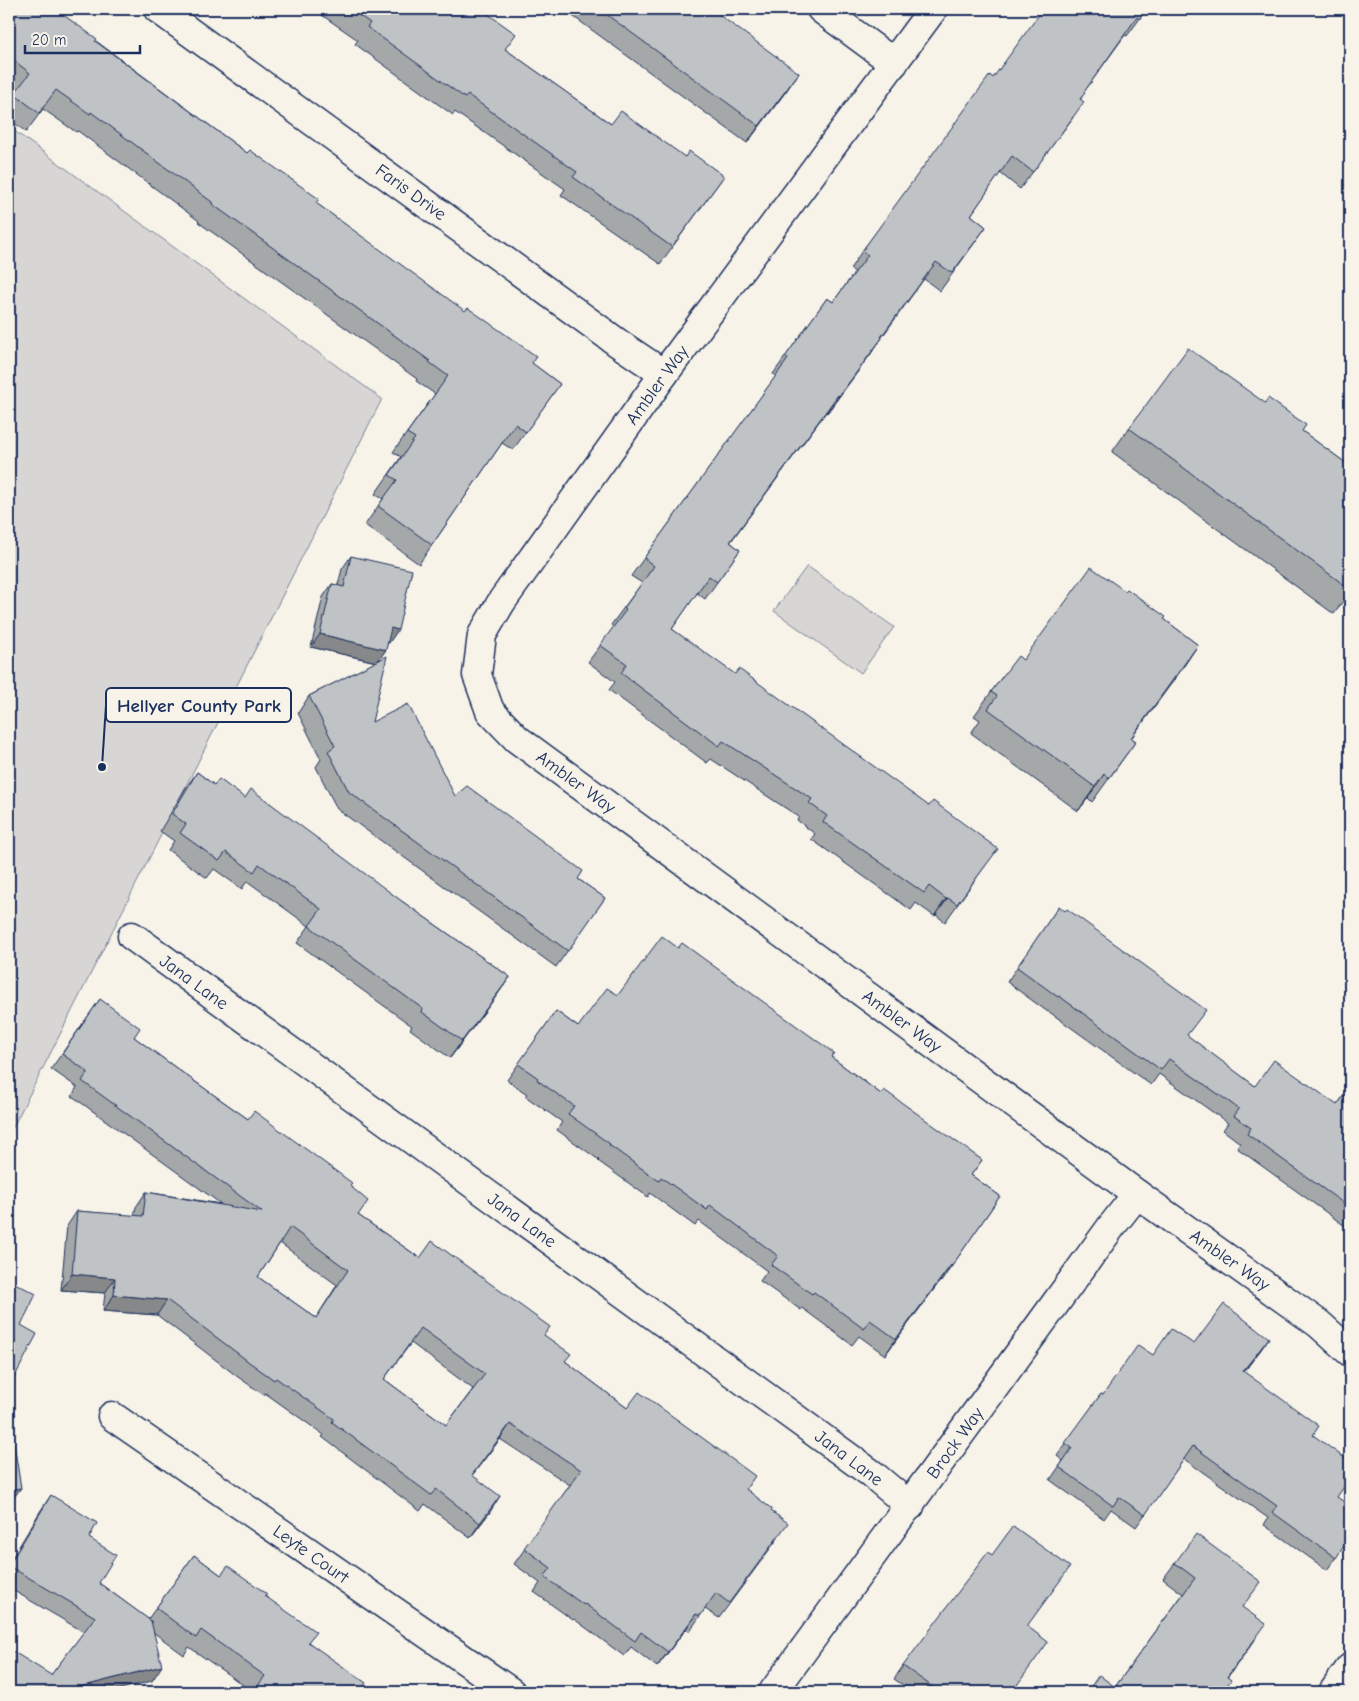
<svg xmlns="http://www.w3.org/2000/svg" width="1359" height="1701" viewBox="0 0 1359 1701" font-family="'Comic Neue',sans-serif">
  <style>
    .green { fill: #d7d6d4; stroke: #798299 }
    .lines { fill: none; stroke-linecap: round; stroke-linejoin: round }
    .minor-casing { stroke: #1b2f5e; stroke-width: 31 }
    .minor { stroke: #f7f3e8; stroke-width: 28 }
    .wall { fill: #a5a8a9; stroke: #1b2f5e; fill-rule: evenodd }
    .shaded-wall { fill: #86888a; stroke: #1b2f5e }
    .building { fill: #c0c3c5; stroke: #1b2f5e; fill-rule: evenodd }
    .labels { text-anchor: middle; stroke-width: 4; stroke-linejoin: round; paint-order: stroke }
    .street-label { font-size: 18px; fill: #1b2f5e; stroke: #f7f3e8 }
    .leader { fill: none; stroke: #1b2f5e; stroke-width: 2 }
    .callout-dot { fill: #1b2f5e; stroke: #f7f3e8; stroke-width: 2 }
    .callout { fill: #f7f3e8; stroke: #1b2f5e; stroke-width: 2 }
    .callout-label { font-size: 19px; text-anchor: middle; font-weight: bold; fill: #1b2f5e }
  </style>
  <rect width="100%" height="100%" fill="#f7f3e8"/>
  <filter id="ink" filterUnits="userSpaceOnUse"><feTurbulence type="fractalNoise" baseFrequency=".02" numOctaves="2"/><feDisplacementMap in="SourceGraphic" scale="10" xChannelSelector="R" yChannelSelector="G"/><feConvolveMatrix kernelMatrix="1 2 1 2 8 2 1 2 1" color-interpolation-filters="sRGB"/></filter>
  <g filter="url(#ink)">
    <g class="green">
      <path d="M9,127L382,399L9,1135Z"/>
      <path d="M807,566L894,627L861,673L774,611Z"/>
    </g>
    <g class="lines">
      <g class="minor-casing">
        <g id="minor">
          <path d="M158,9L618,343L664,374"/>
          <path d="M821,9L894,63"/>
          <path d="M933,9L664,374L502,601L482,635L477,675L490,711L517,739L1137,1194L1319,1324L1350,1352"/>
          <path d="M132,936L872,1474L910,1506"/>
          <path d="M112,1416L511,1692"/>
          <path d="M773,1692L1111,1227L1137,1194"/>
          <path d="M1333,1692L1350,1668"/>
        </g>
      </g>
      <use href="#minor" class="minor"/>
    </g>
    <g class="wall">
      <path d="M9,9L96,41L247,153L316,203L560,384L513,450L502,443L419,564L365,525L383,499L375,494L401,457L393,452L435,394L416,381L417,379L198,222L199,221L78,131L76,132L43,109L26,132L9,119V102L16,91L9,86Z"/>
      <path d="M313,9H481L505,49L611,124L685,157L724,176L660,264L561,195L565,189L455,112L453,115L355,44L358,40Z"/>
      <path d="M563,9H711L787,90L747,143Z"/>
      <path d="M1147,9L1127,36L1125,35L1084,92L1072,119L1020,189L1000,173L971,215L986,227L940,291L924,279L882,337L870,355L827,413L826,412L730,542L740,550L705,599L697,593L672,629L985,866L945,922L936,915L934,916L916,903L911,910L811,839L815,834L797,820L799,817L711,759L707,763L609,690L615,682L588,662L614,627L611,625L642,583L631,576L776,376L773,374L827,298L833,302L855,272L850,269L862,251L993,78Z"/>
      <path d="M1129,428L1302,431L1350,466V591L1334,614L1112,452Z"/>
      <path d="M351,556L389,643L388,642L379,661L372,722L455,796L578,879L605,898L556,967L337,809L316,767L321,759L298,713L309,696L376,662L311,647L323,597L332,584L338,585L342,569Z"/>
      <path d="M1164,619L1198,645L1131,738L1136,741L1092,802L1088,798L1078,811L971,733L980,720L974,716L1002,677L1023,660Z"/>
      <path d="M197,772L214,785L244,797L403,902L510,977L450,1058L410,1029L412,1026L297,943L309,926L247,881L242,889L214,869L207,878L168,850L174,841L160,831L185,789Z"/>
      <path d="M1059,906L1187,1036L1255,1086L1337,1105L1350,1087V1219L1345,1226L1237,1148L1240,1143L1223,1130L1228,1123L1159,1074L1151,1085L1048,1011V1012L1007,982Z"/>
      <path d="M618,995L831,1057L881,1094L982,1160L971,1175L1000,1196L941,1282L940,1281L885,1355L859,1336L852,1345L802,1308L801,1310L760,1281L767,1271L699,1221L695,1226L650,1193L648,1197L598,1161L599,1160L557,1130L562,1122L525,1096L527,1094L507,1080L556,1011L578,1027Z"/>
      <path d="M100,999L134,1037L187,1076L248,1119L350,1187L358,1215L420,1258L544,1335L565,1361L627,1408L746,1489L771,1511L778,1538L719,1618L705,1609L689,1632L686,1629L657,1667L631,1647L624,1656L574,1619L573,1620L534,1592L540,1583L514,1564L570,1485L500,1439L472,1475L490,1512L470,1538L425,1504L420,1511L322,1437L324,1435L265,1393L264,1395L238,1377L157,1315L103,1311L105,1293L61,1290L67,1226L77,1211L134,1216L136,1207L146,1192L221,1204L72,1096L77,1087L51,1069ZM280,1243L337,1285L316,1318L258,1277ZM411,1343L473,1389L446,1425L384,1379Z"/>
      <path d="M1269,1338L1244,1372L1313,1435L1337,1497L1350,1537L1327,1570L1264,1525L1268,1518L1184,1459L1136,1527L1111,1509L1104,1519L1050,1480L1063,1461L1057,1456L1101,1394L1103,1395L1153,1355L1194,1344Z"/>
      <path d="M51,1495L89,1538L99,1583L148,1619L194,1555L221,1575L265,1596L308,1642L369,1692H253L189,1647L184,1655L153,1632L152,1681L51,1675L84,1632L9,1588V1563L41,1510Z"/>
      <path d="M1175,1563L1242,1607L1255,1640L1227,1678L1115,1687L1183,1594L1163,1579Z"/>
      <path d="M1027,1626L1012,1692H913L894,1679L903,1666Z"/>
    </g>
    <g class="shaded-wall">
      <path d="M799,73L787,90L747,143L759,126Z"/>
      <path d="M882,338L870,355L827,413L839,396Z"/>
      <path d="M838,395L826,412L718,559L730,542Z"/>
      <path d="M391,628L398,630L389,643L382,641Z"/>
      <path d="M320,634L386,650L377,662L311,647Z"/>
      <path d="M1198,645L1182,669L1114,762L1131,738Z"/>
      <path d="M1104,774L1088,798L1078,811L1095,787Z"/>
      <path d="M948,898L936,915L934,916L946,899Z"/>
      <path d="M510,977L498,994L450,1058L462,1041Z"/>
      <path d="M951,1265L940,1281L885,1355L896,1339Z"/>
      <path d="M72,1274L115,1278L105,1293L61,1290Z"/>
      <path d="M114,1295L167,1300L157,1315L103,1311Z"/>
      <path d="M1269,1338L1260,1351L1234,1384L1243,1371Z"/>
      <path d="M510,1424L500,1439L461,1490L472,1475Z"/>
      <path d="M21,1488L12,1500L9,1501V1490Z"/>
      <path d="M500,1496L490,1512L470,1538L480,1523Z"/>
      <path d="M696,1614L686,1629L657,1667L668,1652Z"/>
      <path d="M162,1666L152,1681L109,1692H73L76,1688Z"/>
    </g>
    <g class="building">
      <path d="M9,9H55L97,39L95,41L247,153L250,150L319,199L316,203L465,311L468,308L536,356L532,363L560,384L526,432L515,424L432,545L378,506L397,480L389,475L415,438L407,433L448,376L429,362L430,361L212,204V202L91,112L90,114L56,90L39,113L14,94L30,73L9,57Z"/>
      <path d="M350,9H481L516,34L505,49L611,124L621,111L685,157L689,151L724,176L672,247L573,177L577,172L468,95L465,98L367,27L370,23Z"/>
      <path d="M599,9H711L799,73L759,126Z"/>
      <path d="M1043,9H1146L1139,19L1137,17L1084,92L1085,93L1080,99L1084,102L1033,172L1012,156L971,215L986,227L952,273L936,262L881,337L882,338L839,396L838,395L730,542L740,550L717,582L709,576L672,629L735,674L739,669L929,806L933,801L998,849L957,904L948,898L946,899L929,886L924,893L823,822L827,816L809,803L812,799L723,741L719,746L621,673L627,664L600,645L626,610L624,608L654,566L644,558L788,359L785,357L827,298L833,302L868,255L862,251L990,75L993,78Z"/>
      <path d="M1188,348L1265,403L1268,398L1306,425L1302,431L1350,466V589L1129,428Z"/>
      <path d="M351,556L412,570L398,630L391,628L386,650L320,634L332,584L344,587Z"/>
      <path d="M1091,567L1125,591L1127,589L1166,617L1164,619L1198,645L1131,738L1136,741L1109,778L1104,774L1095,787L988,709L997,696L991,692L1002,677L1018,656L1023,660Z"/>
      <path d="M387,656L372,722L408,704L455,796L467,786L583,871L578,879L605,898L568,951L349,792L328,751L335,746L309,696Z"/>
      <path d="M197,772L214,785L219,779L245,798L251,789L403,902L510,977L462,1041L422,1012L423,1009L309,926L321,909L259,864L254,872L226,852L219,861L180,833L186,824L172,814Z"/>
      <path d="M1059,906L1065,911L1067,909L1206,1010L1187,1035L1255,1086L1274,1060L1337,1105L1350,1087V1208L1247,1134L1251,1128L1234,1116L1239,1109L1169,1059L1161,1070L1059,996L1058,997L1017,967Z"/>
      <path d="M662,936L678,948L682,943L834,1053L831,1057L881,1094L884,1090L982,1160L971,1175L1000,1196L952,1266L951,1265L896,1339L870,1320L864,1329L814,1292L812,1294L771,1265L778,1256L710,1205L707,1210L661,1177L659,1181L609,1145L610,1144L568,1114L574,1106L537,1080L538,1078L518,1064L556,1011L578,1027L607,988L618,995Z"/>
      <path d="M100,999L140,1028L134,1037L187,1076L248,1119L254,1111L352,1183L350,1186L368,1201L358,1215L420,1258L432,1241L550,1327L544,1335L571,1354L565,1361L627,1408L639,1392L755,1476L746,1489L772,1509L771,1511L788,1523L729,1603L716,1593L700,1616L696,1614L668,1652L641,1632L635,1641L585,1604L584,1605L544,1577L551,1568L524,1548L581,1470L510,1424L472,1475L500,1496L480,1523L436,1489L431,1495L332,1422L334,1419L276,1378L274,1380L249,1362L167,1300L114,1295L115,1278L72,1274L77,1211L143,1216L146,1192L262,1212L82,1081L88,1072L62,1054ZM290,1227L348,1270L316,1318L258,1277ZM421,1328L485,1374L446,1425L384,1379Z"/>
      <path d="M9,1280L36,1294L21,1325L37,1334L11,1384L9,1382Z"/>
      <path d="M1224,1304L1269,1338L1243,1371L1319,1426L1313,1435L1350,1462V1478L1337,1497L1350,1506V1537L1336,1558L1272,1512L1277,1506L1193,1446L1145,1515L1119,1497L1113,1506L1059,1467L1072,1448L1065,1443L1101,1394L1103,1395L1138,1345L1153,1355L1171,1329L1194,1344Z"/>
      <path d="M9,1412L21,1488L9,1490Z"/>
      <path d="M51,1495L97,1523L89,1538L116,1555L99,1583L151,1621L162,1666L76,1688L83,1692H9V1649L51,1675L95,1617L9,1566V1565Z"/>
      <path d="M1013,1526L1070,1567L1027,1626L1048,1642L1012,1692H936L937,1690L903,1666L988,1552L992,1555Z"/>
      <path d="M1196,1534L1261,1582L1242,1607L1266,1624L1227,1677L1231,1680L1222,1692H1087L1099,1675L1115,1687L1195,1578L1175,1563Z"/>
      <path d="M194,1555L221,1575L228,1566L267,1594L265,1596L316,1632L308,1642L366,1683L362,1688L369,1692H258L255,1690L265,1676L201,1630L196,1638L156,1608Z"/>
    </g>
  </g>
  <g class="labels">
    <g class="street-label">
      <text transform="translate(411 192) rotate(36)" y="6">Faris Drive</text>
      <text transform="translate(657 385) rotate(-54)" y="6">Ambler Way</text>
      <text transform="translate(576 782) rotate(36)" y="6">Ambler Way</text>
      <text transform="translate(194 982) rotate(36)" y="6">Jana Lane</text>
      <text transform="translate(902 1021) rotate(36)" y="6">Ambler Way</text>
      <text transform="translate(522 1220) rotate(36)" y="6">Jana Lane</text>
      <text transform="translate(1230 1260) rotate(35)" y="6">Ambler Way</text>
      <text transform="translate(955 1443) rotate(-54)" y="6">Brock Way</text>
      <text transform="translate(849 1458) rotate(37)" y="6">Jana Lane</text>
      <text transform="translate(311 1554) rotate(35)" y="6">Leyte Court</text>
    </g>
  </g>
  <path class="leader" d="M102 767L106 705"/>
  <circle class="callout-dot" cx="102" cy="767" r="5"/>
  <rect class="callout" x="106" y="688" width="185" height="34" rx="5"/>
  <g class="callout-label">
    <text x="199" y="712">Hellyer County Park</text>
  </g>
  <rect width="1359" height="1701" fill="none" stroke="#f7f3e8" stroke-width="30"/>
  <rect x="15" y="15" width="1329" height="1671" fill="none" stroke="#1b2f5e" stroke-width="2" filter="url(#ink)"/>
  <path d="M25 45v8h115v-8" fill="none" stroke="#1b2f5e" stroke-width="2.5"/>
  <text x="32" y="45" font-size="15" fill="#1b2f5e" stroke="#f7f3e8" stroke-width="4" paint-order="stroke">20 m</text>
</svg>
